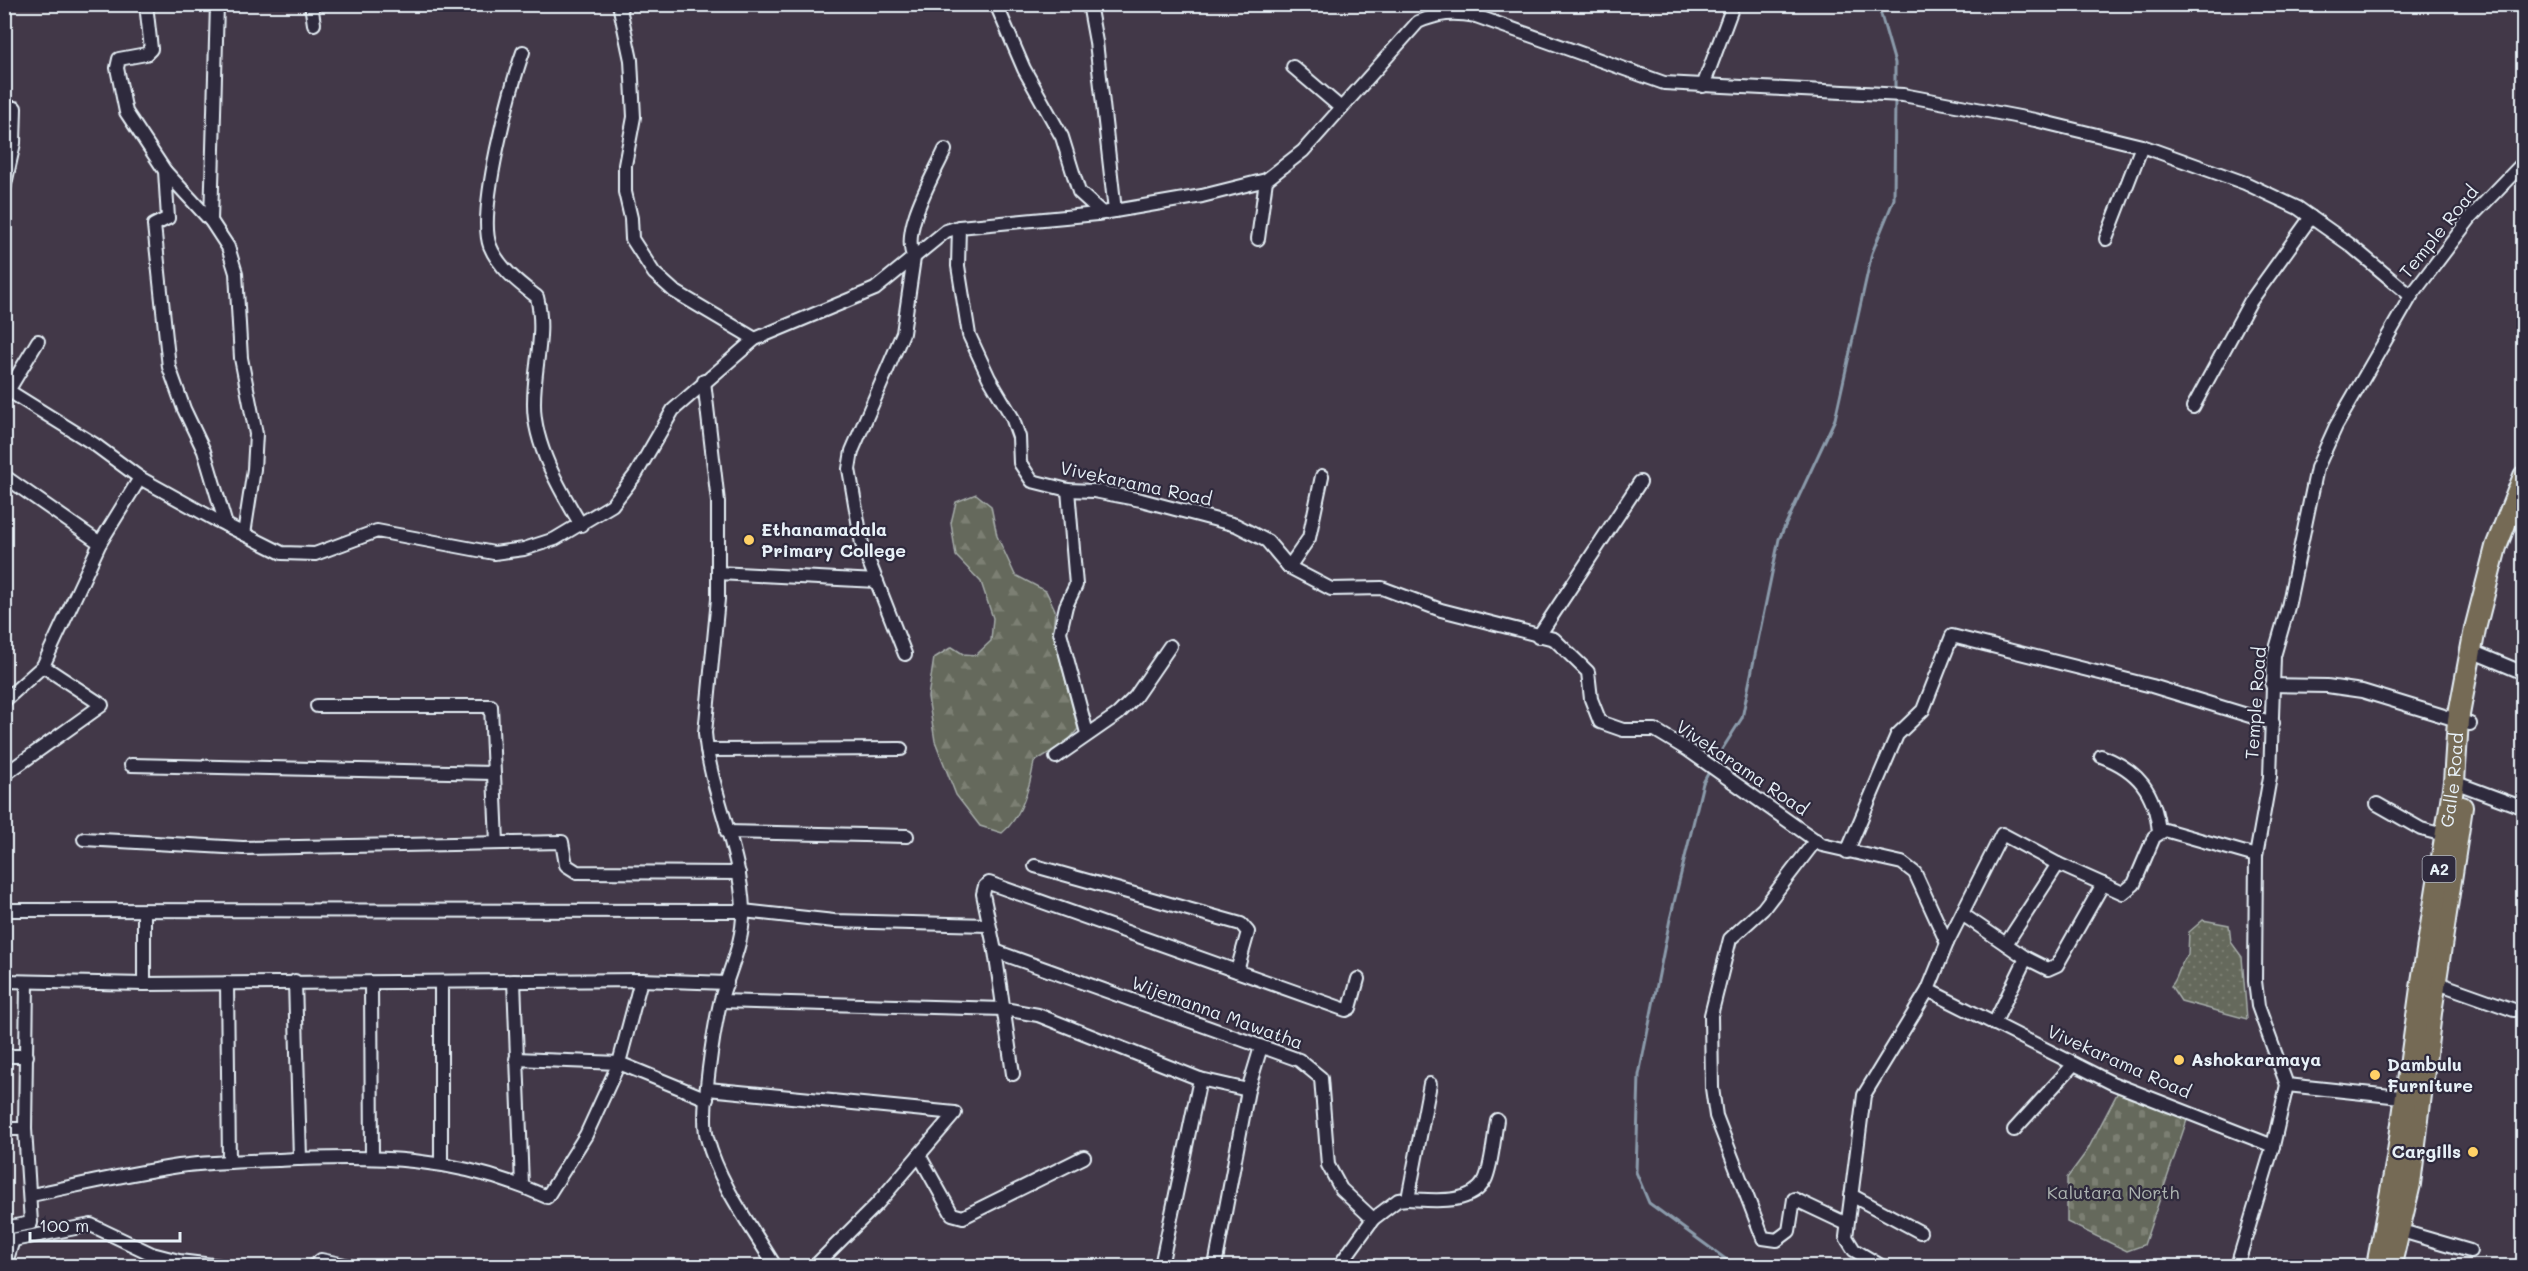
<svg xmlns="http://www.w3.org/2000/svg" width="2528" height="1271" viewBox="0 0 2528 1271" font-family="Mali,sans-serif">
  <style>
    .grass { fill: url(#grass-dots); stroke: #a6adaa; stroke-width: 1.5 }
    .forest { fill: url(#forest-firs); stroke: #a6adaa; stroke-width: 1.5 }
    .cemetery { fill: url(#cemetery-stones); stroke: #a6adaa; stroke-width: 1.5 }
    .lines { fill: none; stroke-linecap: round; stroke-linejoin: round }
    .stream { stroke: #8b9bab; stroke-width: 3 }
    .minor-casing { stroke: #e8f1f8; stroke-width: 16 }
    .trunk-casing { stroke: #e8f1f8; stroke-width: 24 }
    .minor { stroke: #2f2a3d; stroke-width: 12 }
    .trunk { stroke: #756a55; stroke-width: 20 }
    .poi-dot { fill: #ffd166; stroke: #2f2a3d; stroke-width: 2 }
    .labels { text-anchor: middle; stroke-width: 4.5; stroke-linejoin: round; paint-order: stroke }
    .shield { fill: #2f2a3d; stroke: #b0b5c0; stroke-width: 1.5 }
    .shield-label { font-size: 16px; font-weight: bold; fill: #e8f1f8 }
    .street-label { font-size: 18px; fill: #e8f1f8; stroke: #2f2a3d }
    .poi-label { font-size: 18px; font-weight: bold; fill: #e8f1f8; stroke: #2f2a3d; text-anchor: start }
    .park-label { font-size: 18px; fill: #adb4b1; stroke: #2f2a3d }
  </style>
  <defs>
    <pattern id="grass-dots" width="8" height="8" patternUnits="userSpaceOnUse" patternTransform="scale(1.5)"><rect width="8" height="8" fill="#65695b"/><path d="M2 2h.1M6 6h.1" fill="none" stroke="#7b7f73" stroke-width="1.8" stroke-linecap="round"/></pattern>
    <pattern id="forest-firs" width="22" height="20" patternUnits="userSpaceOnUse" patternTransform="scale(1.5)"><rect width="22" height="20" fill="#65695b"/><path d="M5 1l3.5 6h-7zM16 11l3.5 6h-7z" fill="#7b7f73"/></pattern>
    <pattern id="cemetery-stones" width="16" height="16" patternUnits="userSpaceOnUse" patternTransform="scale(1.5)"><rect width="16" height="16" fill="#65695b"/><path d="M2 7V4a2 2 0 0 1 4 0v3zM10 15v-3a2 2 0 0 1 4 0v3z" fill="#7b7f73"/></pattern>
  </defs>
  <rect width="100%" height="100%" fill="#423848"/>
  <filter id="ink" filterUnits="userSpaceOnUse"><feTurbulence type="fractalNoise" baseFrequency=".0167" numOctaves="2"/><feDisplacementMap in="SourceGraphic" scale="12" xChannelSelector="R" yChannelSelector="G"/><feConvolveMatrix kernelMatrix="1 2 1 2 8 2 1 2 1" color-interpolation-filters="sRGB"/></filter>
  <g filter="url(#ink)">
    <path class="grass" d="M2203,920L2229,925L2231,942L2242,957L2247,1019L2181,1001L2171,986C2180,976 2178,965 2188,955L2189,932Z"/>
    <path class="forest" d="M976,494L991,506L997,536L1015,575L1046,591L1055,610L1053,632L1078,729L1068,741L1034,762C1030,786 1022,817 1002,833L980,826L956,795L935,741L928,697L934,658L952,647L963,654L976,655L991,641L993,618L981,582L956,556L951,523L956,502Z"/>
    <path class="cemetery" d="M2119,1090L2188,1117L2144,1245L2127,1251L2067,1222V1178L2087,1151Z"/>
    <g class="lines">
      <g class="stream">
        <path d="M1878,4L1895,63V90"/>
        <path d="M1714,762L1742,718L1779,539L1835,419L1872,253L1894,199L1895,97"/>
        <path d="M1711,768L1703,783L1670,919L1639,1075L1636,1172L1649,1203L1735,1266"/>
      </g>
      <g class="minor-casing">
        <g id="minor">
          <path d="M146,4L151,49L146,54L119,59L117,68L126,112L165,171L168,218L154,225L169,367L184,409L204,451L226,525"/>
          <path d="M311,4L314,24"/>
          <path d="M619,4L631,60L634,117L625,165V192L631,218L632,239L654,273L674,291L755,339"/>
          <path d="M996,4L1024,69L1062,137L1079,192L1102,213"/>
          <path d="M1089,4L1096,42L1115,211"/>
          <path d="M523,52C510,88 477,212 490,246C499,268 519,283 537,297C546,333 534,365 534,402C533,444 560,490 581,525"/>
          <path d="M1293,67L1341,108"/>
          <path d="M1703,86L1731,11L1730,4"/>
          <path d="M4,108H15L14,143L4,189"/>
          <path d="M165,171L211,221L228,247L236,273L241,358L256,434L254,469L244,534"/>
          <path d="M211,221L217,4"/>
          <path d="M959,227L958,266L969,335L989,378L1012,417L1019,437L1020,463L1032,481L1068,490L1094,491L1141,500L1236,525L1267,541L1289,567L1331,589L1382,588L1441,610L1554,639L1588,672L1591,699L1600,722L1623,730H1655L1688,750L1822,845L1902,863L1915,873L1947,943L1928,990L2112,1083L2273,1146"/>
          <path d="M1258,239L1266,180"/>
          <path d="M2106,239L2142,146"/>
          <path d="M704,381L718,502V599L705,733C710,793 741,849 743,910C744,943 728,972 720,1003C714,1029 700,1114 707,1138C719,1184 751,1226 775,1266"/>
          <path d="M4,388L94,444L140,478L212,518L282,553L315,554L377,531L494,553L524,549L555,539L612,505L636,474L673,410L755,339L875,289L946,231L959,227L1097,214L1202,196L1266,180L1303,151L1418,22C1439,13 1453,12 1476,16L1664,83L1903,95L2035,120L2142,146L2245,183L2298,208L2349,244L2411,296"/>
          <path d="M8,391L38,341"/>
          <path d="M2193,407L2250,302L2311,217"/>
          <path d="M4,476L100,543L43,666L4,701"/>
          <path d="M1068,490L1076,585L1066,606L1060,632L1087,733"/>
          <path d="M100,543L140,478"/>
          <path d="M1289,567L1309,538L1322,476"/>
          <path d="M718,573L877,581"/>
          <path d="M1538,637L1640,482"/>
          <path d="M2471,651L2524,673"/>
          <path d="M905,654L862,544L849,469L852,451L903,333L914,258C900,230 933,177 945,150"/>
          <path d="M2272,685L2327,686L2362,691L2470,724"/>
          <path d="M317,706H491L497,842"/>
          <path d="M707,750L901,749"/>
          <path d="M2101,756C2138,770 2155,791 2159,832"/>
          <path d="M1056,757L1118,714L1135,697L1170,646"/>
          <path d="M131,765L493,773"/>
          <path d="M4,775L102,705L43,666"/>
          <path d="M2454,782L2524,808"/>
          <path d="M2377,804L2421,829L2444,835"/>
          <path d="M727,832L907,836"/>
          <path d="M84,839L243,848L562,842L566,865L577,872L739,873"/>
          <path d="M1816,840L1763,909L1730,939L1711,1015L1712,1088L1716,1116L1763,1238L1777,1240L1789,1231L1794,1199L1847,1224"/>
          <path d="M1847,852L1897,735L1923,710L1952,636L2152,686L2273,723"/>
          <path d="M1035,866L1241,924L1248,932L1237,971"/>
          <path d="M4,910L743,911L834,921L988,925"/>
          <path d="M1962,914L2026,958"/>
          <path d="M1947,943L2002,834L2058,864L2123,893L2134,884L2154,837L2165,830L2256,856"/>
          <path d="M2006,944L2058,864"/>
          <path d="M995,951L1299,1060L1321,1078L1328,1165L1341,1189L1373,1219L1339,1266"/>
          <path d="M641,980L619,1063L707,1099"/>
          <path d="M4,981L144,984L641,980L727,983"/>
          <path d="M295,981L300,1159"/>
          <path d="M514,981L522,1185"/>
          <path d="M441,982V1163"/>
          <path d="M2435,982L2514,1010"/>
          <path d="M227,983L229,1162"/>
          <path d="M371,983L372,1158"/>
          <path d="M144,984V912"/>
          <path d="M721,1001L1004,1009L1038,1015L1200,1079L1161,1266"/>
          <path d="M1994,1024L2026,958L2048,969L2057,965L2103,884"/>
          <path d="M4,1056H27"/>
          <path d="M1013,1074L995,951L983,894L985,886L989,883L1346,1010L1350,1008L1358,979"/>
          <path d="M1200,1079L1248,1090L1215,1266"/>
          <path d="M1430,1084L1408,1199C1432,1200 1471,1206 1485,1180C1492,1166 1494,1136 1497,1120"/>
          <path d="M2287,1085L2410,1098"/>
          <path d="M708,1089L955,1113L919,1155L952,1214L963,1217L1084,1157"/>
          <path d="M1248,1090L1261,1047"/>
          <path d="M4,1129H25"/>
          <path d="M2014,1130L2074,1064"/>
          <path d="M31,1195C80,1185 130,1173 179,1166C212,1162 246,1161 279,1160C375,1155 458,1156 547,1197L586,1135L619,1063L516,1059"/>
          <path d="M1851,1195L1920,1232"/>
          <path d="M1373,1219L1398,1200L1408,1199"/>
          <path d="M4,1228L31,1223L25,1129L27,982"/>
          <path d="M2398,1230L2470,1251"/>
          <path d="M13,1240L91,1225L152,1254L179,1261L221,1266"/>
          <path d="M5,1266L13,1240L8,1238"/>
          <path d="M314,1266L321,1260L350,1266"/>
          <path d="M815,1266L877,1204L919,1155"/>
          <path d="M1881,1266L1854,1250L1846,1237L1864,1095L1928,990"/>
          <path d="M2237,1266L2273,1146L2287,1085L2258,1006L2255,981L2256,856L2270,777L2274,656L2288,607L2317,468L2336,426L2411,296L2471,217L2524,162"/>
        </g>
      </g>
      <g class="trunk-casing">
        <g id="trunk">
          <path d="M2391,1264L2410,1184L2431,1013L2462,807"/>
          <path id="s1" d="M2377,1266L2397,1159L2421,988L2454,782L2458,720L2475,629L2496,547L2524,476"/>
        </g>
      </g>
      <use href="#minor" class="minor"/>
      <use href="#trunk" class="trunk"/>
    </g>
  </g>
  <g class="poi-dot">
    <circle cx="749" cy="540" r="6"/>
    <circle cx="2179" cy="1060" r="6"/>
    <circle cx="2375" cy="1075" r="6"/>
    <circle cx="2473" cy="1152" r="6"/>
  </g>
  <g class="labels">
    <rect class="shield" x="2422.5" y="856" width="33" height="26" rx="4.5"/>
    <g class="shield-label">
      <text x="2439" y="875">A2</text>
    </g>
    <g class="street-label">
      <text transform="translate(2439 232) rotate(-51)" y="6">Temple Road</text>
      <text transform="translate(1136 484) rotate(12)" y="6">Vivekarama Road</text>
      <text transform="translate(2256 703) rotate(-86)" y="6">Temple Road</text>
      <text transform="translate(1742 768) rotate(34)" y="6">Vivekarama Road</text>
      <text dy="6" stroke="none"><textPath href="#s1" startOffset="492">Galle Road</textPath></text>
      <text transform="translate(1217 1013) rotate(20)" y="6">Wijemanna Mawatha</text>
      <text transform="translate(2119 1062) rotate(24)" y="6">Vivekarama Road</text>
    </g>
    <g class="poi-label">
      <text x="761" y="536">Ethanamadala<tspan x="761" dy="21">Primary College</tspan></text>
      <text x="2191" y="1066">Ashokaramaya</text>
      <text x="2387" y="1071">Dambulu<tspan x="2387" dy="21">Furniture</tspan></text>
      <text x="2461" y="1158" text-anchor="end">Cargills</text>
    </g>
    <g class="park-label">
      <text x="2113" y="1199">Kalutara North</text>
    </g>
  </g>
  <rect width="2528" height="1271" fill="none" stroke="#2f2a3d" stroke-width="24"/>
  <rect x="12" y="12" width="2504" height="1247" fill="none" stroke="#e8f1f8" stroke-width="2" filter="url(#ink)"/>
  <path d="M30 1232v9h150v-9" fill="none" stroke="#e8f1f8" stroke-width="3"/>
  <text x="39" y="1232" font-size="18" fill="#e8f1f8" stroke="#2f2a3d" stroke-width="4.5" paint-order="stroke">100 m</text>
</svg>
